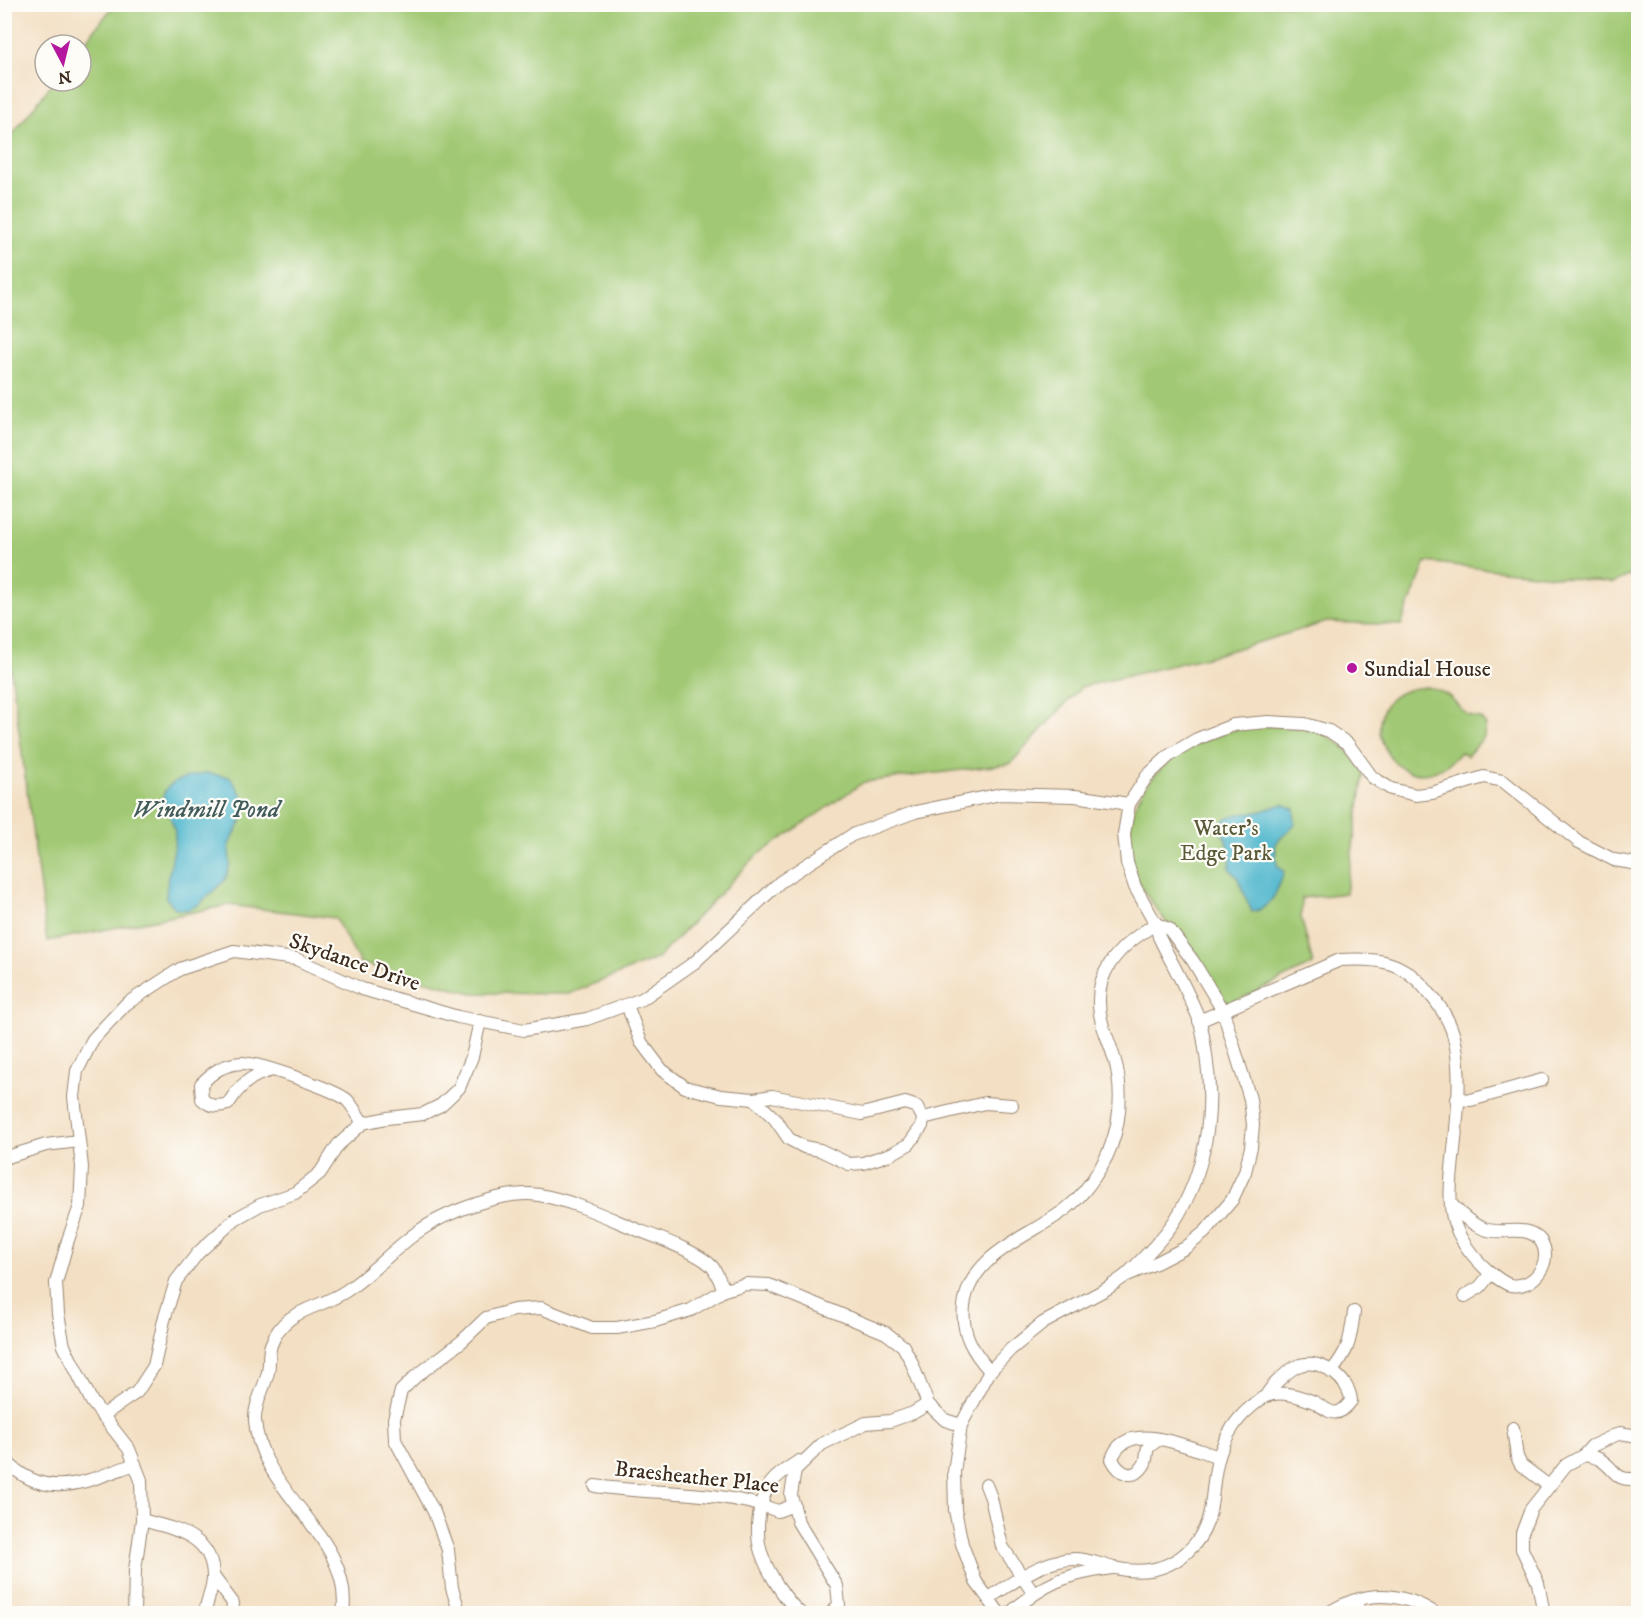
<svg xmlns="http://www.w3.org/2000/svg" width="1643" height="1618" viewBox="0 0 1643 1618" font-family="'IM FELL DW Pica',serif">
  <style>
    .green { fill: #a1c974; stroke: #6e7a49; stroke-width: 1.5 }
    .water { fill: #4eb6cc; stroke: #447075; stroke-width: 1.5 }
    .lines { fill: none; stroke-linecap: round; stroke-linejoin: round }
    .minor-casing { stroke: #978470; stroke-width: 14 }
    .minor { stroke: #fff; stroke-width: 12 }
    .poi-dot { fill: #b5179e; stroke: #fdfcf7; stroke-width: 2 }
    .labels { text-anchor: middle; stroke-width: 4.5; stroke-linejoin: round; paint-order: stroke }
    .poi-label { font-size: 22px; fill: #3b2a1e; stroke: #fdfcf7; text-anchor: start }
    .park-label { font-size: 22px; fill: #5a5a38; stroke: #fdfcf7 }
    .street-label { font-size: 22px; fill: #3b2a1e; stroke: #fdfcf7 }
    .water-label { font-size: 24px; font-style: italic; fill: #425b5b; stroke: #fdfcf7 }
  </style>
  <rect width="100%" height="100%" fill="#fdfcf7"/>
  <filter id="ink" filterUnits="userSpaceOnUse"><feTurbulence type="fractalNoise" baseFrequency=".0167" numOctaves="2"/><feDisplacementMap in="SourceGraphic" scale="12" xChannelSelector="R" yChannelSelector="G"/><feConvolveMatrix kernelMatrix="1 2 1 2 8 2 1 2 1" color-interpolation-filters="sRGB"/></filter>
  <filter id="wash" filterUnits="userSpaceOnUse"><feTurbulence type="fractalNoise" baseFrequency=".008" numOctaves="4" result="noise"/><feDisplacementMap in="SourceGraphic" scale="24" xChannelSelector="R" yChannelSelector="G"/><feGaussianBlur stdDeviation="1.35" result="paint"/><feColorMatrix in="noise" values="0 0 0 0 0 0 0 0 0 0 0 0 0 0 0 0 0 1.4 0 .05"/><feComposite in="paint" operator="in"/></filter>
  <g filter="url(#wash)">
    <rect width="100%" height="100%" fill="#f3dfc3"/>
    <g class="green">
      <path d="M114,5H1638V572L1613,583L1426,562L1401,625L1327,622L1215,655L1081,687L1010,764L864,782L755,857L658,958L569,994L472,993L360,963L335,918L229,905L47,941L4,618V145L54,81H81V47Z"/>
      <path d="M1427,687C1437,690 1446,692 1453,700C1463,710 1465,717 1480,718L1486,725L1484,737L1467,756L1460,752C1398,825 1333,691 1427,687Z"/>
      <path d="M1253,726C1282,727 1316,724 1340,744C1349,751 1357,763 1364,773L1346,893L1302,898L1301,917L1313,964L1232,1003L1220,1000C1213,988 1207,975 1199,964C1181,938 1158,915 1142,888C1133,874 1132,860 1130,844C1125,791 1171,751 1218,735C1229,731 1241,729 1253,726Z"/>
    </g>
    <g class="water">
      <path d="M205,773L230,777L244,798V808L242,820L229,845L230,865L225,880L198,905L187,910L176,909L166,898C166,877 174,859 175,838C175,827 172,821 167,811C152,783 186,777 205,773Z"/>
      <path d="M1283,804L1294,809L1295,824L1275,844L1277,865L1284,872C1278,890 1272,908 1252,912L1237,877L1229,868L1231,858L1222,828L1226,818L1239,814L1258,812Z"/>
    </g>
  </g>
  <g filter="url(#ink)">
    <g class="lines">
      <g class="minor-casing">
        <g id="minor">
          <path d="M627,1005L641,1042L662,1070L685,1087L721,1096L754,1099L772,1096L862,1114L905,1103L917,1107L923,1118L922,1126L909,1144L891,1154L863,1163L849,1164L820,1150L804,1147L789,1139L775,1119L754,1099"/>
          <path d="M1199,1021L1340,960C1379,958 1403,960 1429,993C1437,1002 1444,1012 1449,1023C1465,1057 1457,1122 1453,1159C1451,1180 1448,1201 1454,1222C1460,1241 1473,1257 1487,1270C1493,1275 1503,1283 1510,1285C1534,1290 1555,1260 1540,1240C1525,1223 1503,1236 1484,1229C1471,1224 1461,1215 1452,1205"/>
          <path d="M273,1070C251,1075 240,1085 228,1104C217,1107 211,1107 202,1099L201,1084C214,1071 222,1065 241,1063C256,1062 336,1090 347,1100C353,1106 358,1116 363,1123"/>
          <path d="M1457,1099L1471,1100L1542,1080"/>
          <path d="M923,1118L985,1103L1012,1105"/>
          <path d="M4,1158L46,1145L79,1141"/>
          <path d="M1125,1276C1143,1259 1160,1242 1174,1222C1206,1172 1215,1112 1206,1055C1204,1043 1203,1030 1199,1019C1188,991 1172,964 1159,937L1156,924L1135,887L1127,863L1124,834L1129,804L1147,776L1170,755L1197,739L1233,725L1268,722L1305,724L1329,731L1348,744L1372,777L1391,789L1416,795L1432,793L1484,777L1503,781L1579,842L1614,860L1638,864"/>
          <path d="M1465,1296L1480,1287L1491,1273"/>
          <path d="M990,1371C973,1352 961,1333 964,1306C970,1254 1029,1237 1066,1209C1079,1199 1092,1182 1101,1167C1117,1140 1123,1107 1118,1075C1116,1057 1107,1040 1102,1023C1089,975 1118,946 1156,924"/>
          <path d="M1331,1372C1350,1349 1350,1340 1354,1312"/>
          <path d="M102,1416L137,1392L154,1366L164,1320L176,1281L198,1253L235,1219L260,1205L295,1193L320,1173L338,1145L363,1123L387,1118L423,1114L441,1105L459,1088L472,1057L480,1021"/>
          <path d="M1513,1428L1517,1457L1521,1465L1549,1486"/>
          <path d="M1160,1439C1157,1441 1150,1445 1148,1448C1146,1452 1147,1459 1145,1463C1135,1482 1119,1474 1112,1459C1125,1417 1190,1448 1219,1457"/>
          <path d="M1584,1455C1589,1456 1595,1457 1599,1459C1616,1468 1614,1483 1638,1478"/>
          <path d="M4,1459C46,1504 86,1481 135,1464"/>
          <path d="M799,1461C788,1468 778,1474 770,1484C758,1501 755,1533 761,1552C768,1573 785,1600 801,1614"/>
          <path d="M986,1485L991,1498L1002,1546L1033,1593"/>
          <path d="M595,1486C657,1495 718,1489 778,1511L794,1505"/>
          <path d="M142,1520C174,1529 213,1535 213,1577C213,1589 206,1601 205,1614"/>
          <path d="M213,1576L233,1603L232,1614"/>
          <path d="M989,1598C1014,1582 1043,1559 1075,1559C1089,1559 1101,1565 1114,1568C1140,1574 1166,1571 1187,1552C1219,1523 1208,1492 1219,1456C1225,1438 1236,1419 1251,1407C1255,1404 1261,1398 1266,1396C1280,1390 1300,1396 1314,1402C1330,1411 1336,1421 1351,1401C1350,1380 1322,1358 1300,1365C1289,1369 1271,1386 1266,1396"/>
          <path d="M134,1614L135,1570L142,1520L141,1480L129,1449L92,1402L64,1346L58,1314L56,1283L68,1240L80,1206L82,1167L74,1097L77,1071L93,1039L126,1004L180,969L234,951L296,959L362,989L458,1017L524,1030L587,1019L642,999L695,962L780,882L852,835L915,812L1001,794L1075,796L1129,804"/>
          <path d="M343,1614C354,1535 259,1493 255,1420C254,1404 265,1387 268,1372C270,1363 268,1353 271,1345C284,1308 318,1310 346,1291C373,1273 393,1249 419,1231C446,1212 507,1189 539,1195C574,1201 606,1217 638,1230C656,1237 704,1254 714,1269C718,1276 721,1283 724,1290"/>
          <path d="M460,1614L452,1588L448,1550L434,1512L395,1440L394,1419L401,1391L415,1377L461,1342L486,1318L514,1310L541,1308L592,1328H617L655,1321L691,1310L724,1290L746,1284L769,1285L886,1333L903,1346L911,1361L928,1404L945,1420L961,1425"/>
          <path d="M830,1614L839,1605L837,1586L798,1522L791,1495L795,1470L822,1444L866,1423L890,1421L913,1413L928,1404"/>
          <path d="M1000,1614L976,1582L962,1544L955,1510L954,1472L961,1425L990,1371L1011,1349L1043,1323L1108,1288L1125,1276L1158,1262L1185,1248L1205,1232L1232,1200L1245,1172L1251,1147L1253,1125L1250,1099L1223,1011L1193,961L1169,929L1156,924"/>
          <path d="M1009,1614C1044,1583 1066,1574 1112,1568"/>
          <path d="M1327,1614C1363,1590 1400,1590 1436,1614"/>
          <path d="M1353,1614L1360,1599"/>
          <path d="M1544,1614L1538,1583L1522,1549V1533L1531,1509L1566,1465L1584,1455L1592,1446L1620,1433L1638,1436"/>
        </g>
      </g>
      <use href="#minor" class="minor"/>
    </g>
  </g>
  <circle class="poi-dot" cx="1352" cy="668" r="6"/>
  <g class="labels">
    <g class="poi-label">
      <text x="1364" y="676">Sundial House</text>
    </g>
    <g class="park-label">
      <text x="1226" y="835">Water's<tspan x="1226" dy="25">Edge Park</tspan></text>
    </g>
    <g class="street-label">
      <text transform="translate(355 961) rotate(19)" y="8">Skydance Drive</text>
      <text transform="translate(697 1476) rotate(6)" y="8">Braesheather Place</text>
    </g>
    <g class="water-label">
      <text x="206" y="817">Windmill Pond</text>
    </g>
  </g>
  <rect width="1643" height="1618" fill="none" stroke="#fdfcf7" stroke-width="24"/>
  <g transform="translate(63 63) rotate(173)"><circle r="28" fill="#fdfcf7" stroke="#afa8a0" stroke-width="1.5"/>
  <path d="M0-4.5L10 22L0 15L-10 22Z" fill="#b5179e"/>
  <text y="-9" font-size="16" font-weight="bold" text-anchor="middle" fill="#3b2a1e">N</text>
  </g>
</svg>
